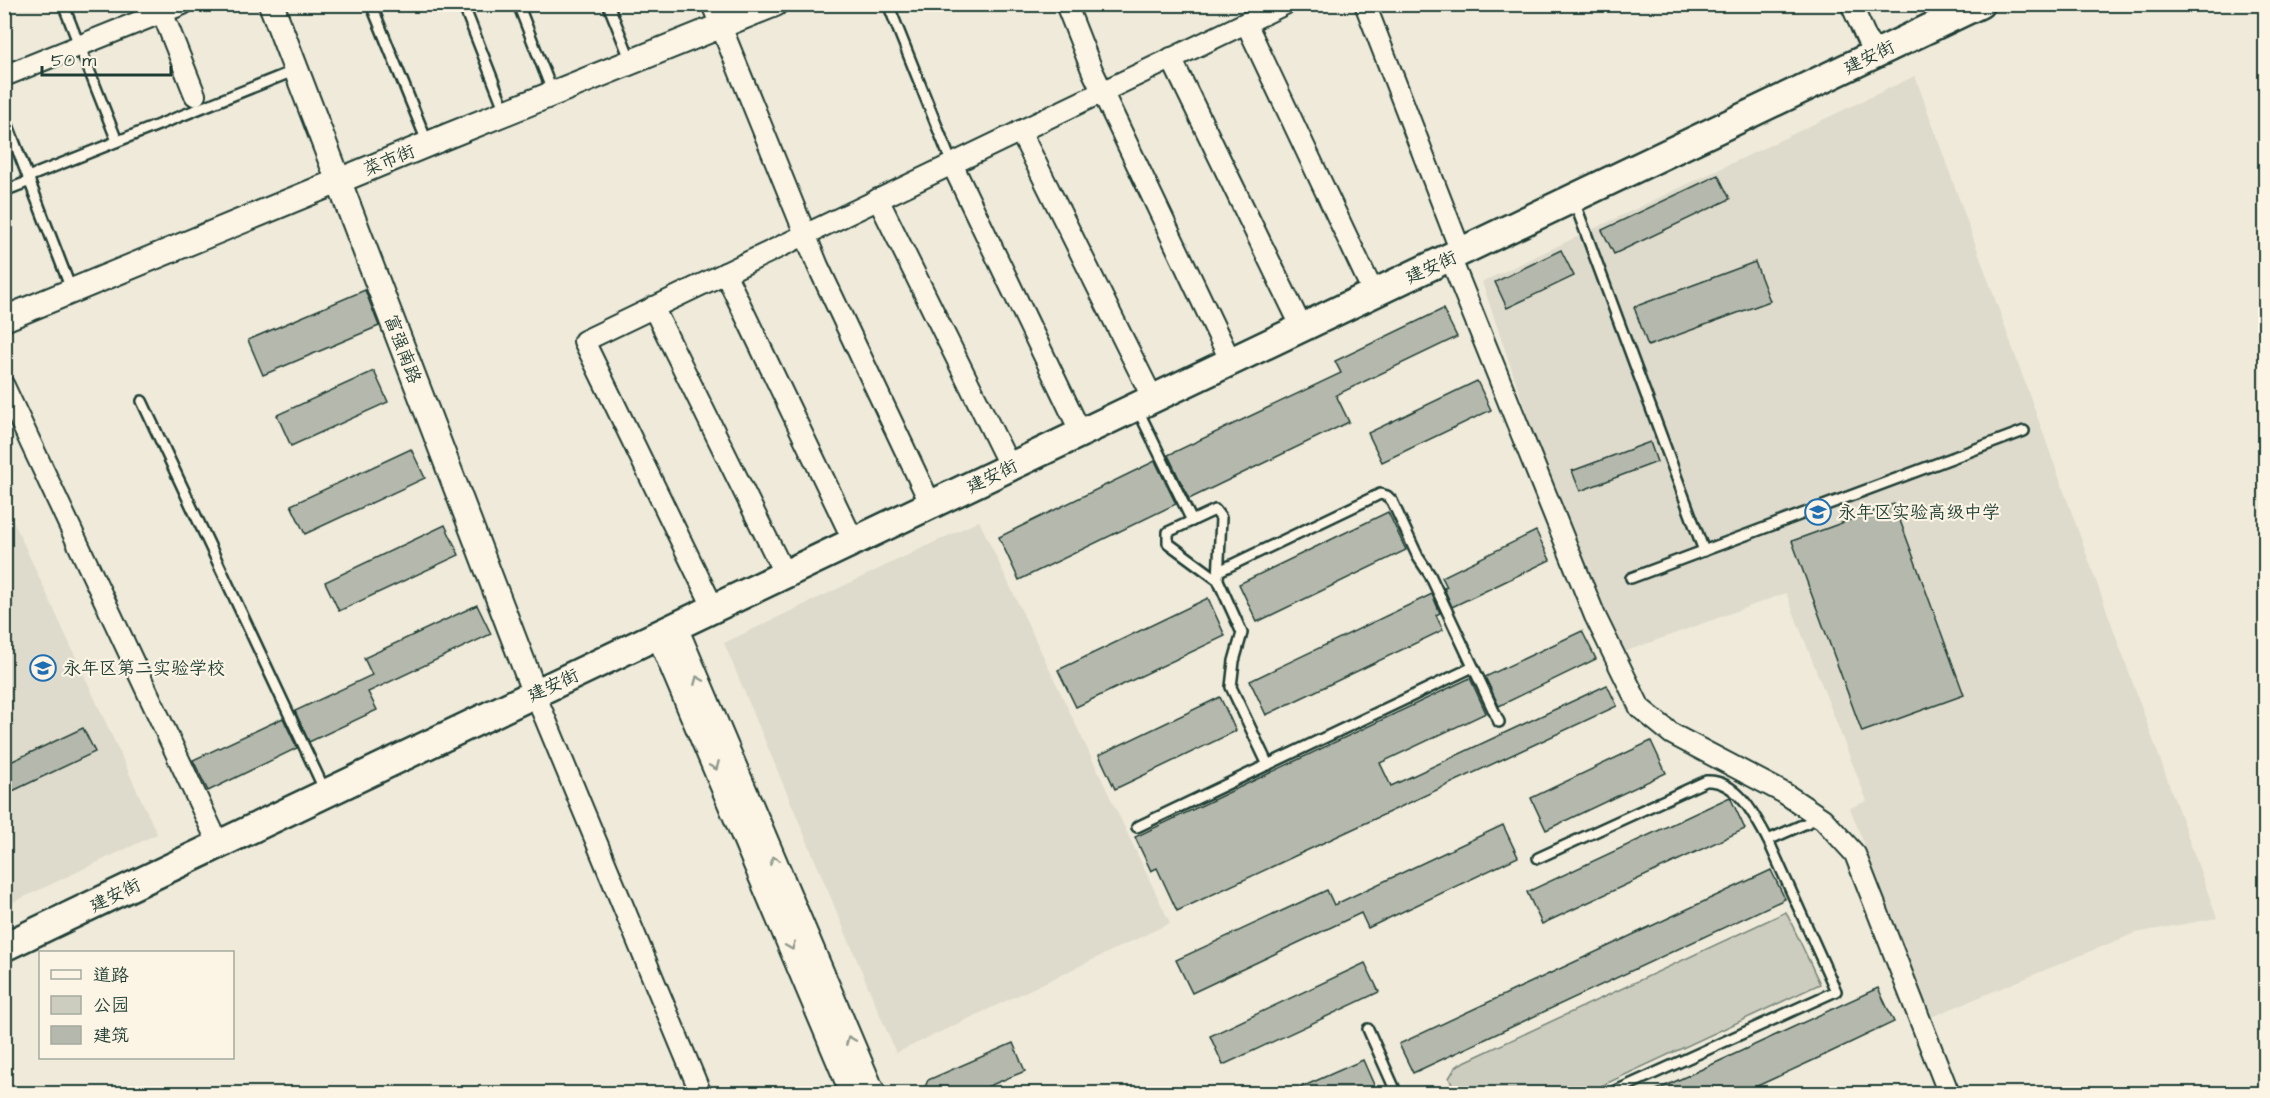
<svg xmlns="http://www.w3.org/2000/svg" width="2270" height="1098" viewBox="0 0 2270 1098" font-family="'Architects Daughter','LXGW WenKai TC',sans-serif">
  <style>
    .built { fill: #dedbcc }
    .green { fill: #cccdbf; stroke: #76857a; stroke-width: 1.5 }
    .building { fill: #b5b9ad; stroke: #1f3d34; stroke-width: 1.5 }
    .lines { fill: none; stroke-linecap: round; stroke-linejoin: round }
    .service-casing { stroke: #1f3d34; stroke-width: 14 }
    .minor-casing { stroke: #1f3d34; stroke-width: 24 }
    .tertiary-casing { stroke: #1f3d34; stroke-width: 28 }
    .secondary-casing { stroke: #1f3d34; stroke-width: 32 }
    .service { stroke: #fcf5e5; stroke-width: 9 }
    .minor { stroke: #fcf5e5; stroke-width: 20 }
    .tertiary { stroke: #fcf5e5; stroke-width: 24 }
    .secondary { stroke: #fcf5e5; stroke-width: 27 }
    .oneway { stroke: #8e998c }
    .labels { text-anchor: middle; stroke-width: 4.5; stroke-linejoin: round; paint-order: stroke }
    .street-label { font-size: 18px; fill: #1f3d34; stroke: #fcf5e5 }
    .poi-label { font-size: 18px; fill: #1f3d34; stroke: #fcf5e5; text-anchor: start }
  </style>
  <rect width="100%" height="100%" fill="#efeada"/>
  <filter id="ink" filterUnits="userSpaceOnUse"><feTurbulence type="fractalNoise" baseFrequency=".0167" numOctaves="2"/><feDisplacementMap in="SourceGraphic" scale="12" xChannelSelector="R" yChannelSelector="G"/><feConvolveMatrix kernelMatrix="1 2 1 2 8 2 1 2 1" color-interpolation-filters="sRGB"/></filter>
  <g filter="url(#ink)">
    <g class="built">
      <path d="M1915,76L2217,918L2135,933L1931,1017L1850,808L1867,801L1786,593L1624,652L1615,641L1533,432L1482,282Z"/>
      <path d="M4,501L157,834L5,906H4Z"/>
      <path d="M979,521L1170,923L896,1053L724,643Z"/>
    </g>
    <path class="green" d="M1786,912L1820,984L1586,1093H1456L1449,1078L1455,1068L1460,1064Z"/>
    <g class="building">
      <path d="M1718,175L1730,199L1614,254L1602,230Z"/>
      <path d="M1561,250L1574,276L1507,308L1495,282Z"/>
      <path d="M1755,262L1770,301L1648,346L1634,307Z"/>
      <path d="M365,290L379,326L263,375L248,340Z"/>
      <path d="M1443,309L1457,337L1336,395L1349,422L1189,499L1168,455L1341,373L1335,361Z"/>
      <path d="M374,371L388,402L291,446L277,415Z"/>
      <path d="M1477,381L1491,410L1382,462L1368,433Z"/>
      <path d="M1650,442L1657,462L1580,491L1572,471Z"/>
      <path d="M411,449L425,478L305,534L291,505Z"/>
      <path d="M1155,461L1176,504L1019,580L999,537Z"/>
      <path d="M1894,504L1964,695L1862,732L1792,541Z"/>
      <path d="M1388,512L1406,550L1257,622L1239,584Z"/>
      <path d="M445,525L459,555L339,611L325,582Z"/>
      <path d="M1536,531L1550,560L1452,607L1444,588L1447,587L1442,577Z"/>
      <path d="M1432,594L1440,613L1436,615L1443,630L1266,715L1250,681Z"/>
      <path d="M1208,598L1225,636L1076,707L1058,670Z"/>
      <path d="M477,605L491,634L368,692L377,710L309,742L295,711L372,675L364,658Z"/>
      <path d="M1582,631L1596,659L1499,706L1485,677Z"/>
      <path d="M1470,678L1486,713L1380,763L1391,786L1607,685L1617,706L1177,911L1157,868L1151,871L1135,837Z"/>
      <path d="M1220,697L1236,731L1115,789L1099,755Z"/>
      <path d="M283,718L297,748L208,791L193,760Z"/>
      <path d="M83,728L95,752L4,795V765Z"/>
      <path d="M1651,741L1666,773L1546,830L1531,798Z"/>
      <path d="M1730,797L1745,829L1542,924L1527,892Z"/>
      <path d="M1503,825L1518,857L1368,928L1361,913L1192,993L1176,960L1327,890L1334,905Z"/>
      <path d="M1771,870L1785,899L1413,1073L1399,1044Z"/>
      <path d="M1365,963L1379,992L1223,1065L1210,1036Z"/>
      <path d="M1878,988L1894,1022L1816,1059L1740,1094H1648Z"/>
      <path d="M1013,1043L1025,1071L970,1094H922L928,1080Z"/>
      <path d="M1363,1060L1378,1094H1286Z"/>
    </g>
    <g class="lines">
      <g class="service-casing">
        <g id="service">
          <path d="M63,4L117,141"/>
          <path d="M371,4L428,144"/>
          <path d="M463,4L505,111"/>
          <path d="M518,4L552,91"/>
          <path d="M608,4L631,61"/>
          <path d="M888,4L952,164"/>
          <path d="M4,115L71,289"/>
          <path d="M28,177L296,70"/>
          <path d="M4,191L30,181"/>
          <path d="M1574,201L1704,551"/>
          <path d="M142,401L325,791"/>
          <path d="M1138,410L1192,521"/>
          <path d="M1219,571L1380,494L1387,496L1392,501L1418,557L1430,575L1499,722"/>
          <path d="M1631,578L2024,431"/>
          <path d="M1218,580L1168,543V532L1215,510L1221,518L1218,580L1242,633L1234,661L1231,687L1268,765"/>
          <path d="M1137,827L1473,667"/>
          <path d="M1538,858L1706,781C1737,779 1755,816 1768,840"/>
          <path d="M1368,1029L1397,1094"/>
          <path d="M1609,1094L1836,991L1768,840L1818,818"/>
        </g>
      </g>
      <g class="minor-casing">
        <g id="minor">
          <path d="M159,4L195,95"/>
          <path d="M712,4L818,266L931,505"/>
          <path d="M1066,4L1092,70L1231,362"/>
          <path d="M1365,4L1461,252"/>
          <path d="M1851,4L1874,55"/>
          <path d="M1246,23L1374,294"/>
          <path d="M1171,58L1302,328"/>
          <path d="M4,76L183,4"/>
          <path d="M1020,131L1153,399"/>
          <path d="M952,164L1081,433"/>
          <path d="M878,199L1010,467"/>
          <path d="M1450,257L1595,616L1640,708L1672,734L1784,793L1823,819L1855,854L1949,1094"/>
          <path d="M725,273L854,542"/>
          <path d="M653,307L785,575"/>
          <path d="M4,386L219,845"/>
          <path d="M714,609L584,341L1285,4"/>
          <path d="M535,694L701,1094"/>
        </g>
      </g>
      <g class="tertiary-casing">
        <g id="tertiary">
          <path d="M271,4L535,694"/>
          <path d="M4,319L450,135L775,4"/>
          <path d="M675,627L873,1094"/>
          <path d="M659,635L853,1094"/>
        </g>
      </g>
      <g class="secondary-casing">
        <path id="secondary" d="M4,947L1980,4"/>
      </g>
      <use href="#service" class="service"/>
      <use href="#minor" class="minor"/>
      <use href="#tertiary" class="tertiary"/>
      <use href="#secondary" class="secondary"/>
    </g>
    <defs><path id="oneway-chevron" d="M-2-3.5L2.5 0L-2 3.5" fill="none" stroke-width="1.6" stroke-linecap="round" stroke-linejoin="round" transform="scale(1.5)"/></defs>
    <g class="oneway">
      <use href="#oneway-chevron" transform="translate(698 680) rotate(-113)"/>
      <use href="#oneway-chevron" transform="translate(715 766) rotate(67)"/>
      <use href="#oneway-chevron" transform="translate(774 860) rotate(-113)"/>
      <use href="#oneway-chevron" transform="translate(791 946) rotate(67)"/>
      <use href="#oneway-chevron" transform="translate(850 1040) rotate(-113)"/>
    </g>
  </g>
  <defs>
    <g id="school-ring" transform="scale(1.35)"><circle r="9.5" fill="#fcf5e5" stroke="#1f6fb2" stroke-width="1.5"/><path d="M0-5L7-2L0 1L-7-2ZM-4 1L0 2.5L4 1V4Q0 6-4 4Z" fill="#1f6fb2"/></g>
  </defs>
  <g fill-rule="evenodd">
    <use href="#school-ring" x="1818" y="512"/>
    <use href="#school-ring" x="43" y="668"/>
  </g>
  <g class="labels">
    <g class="street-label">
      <text transform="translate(1869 57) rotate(-26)" y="6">建安街</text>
      <text transform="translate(389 160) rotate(-22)" y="6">菜市街</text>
      <text transform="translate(1431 267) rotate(-25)" y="6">建安街</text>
      <text transform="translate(403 349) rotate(69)" y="6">富强南路</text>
      <text transform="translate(992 476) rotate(-26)" y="6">建安街</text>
      <text transform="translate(553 685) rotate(-25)" y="6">建安街</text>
      <text transform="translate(115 895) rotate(-26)" y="6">建安街</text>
    </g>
    <g class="poi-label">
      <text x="1838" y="518">永年区实验高级中学</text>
      <text x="63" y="674">永年区第二实验学校</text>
    </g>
  </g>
  <rect width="2270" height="1098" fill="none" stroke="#fcf5e5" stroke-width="24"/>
  <rect x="12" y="12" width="2246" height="1074" fill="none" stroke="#1f3d34" stroke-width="2" filter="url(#ink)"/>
  <rect x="39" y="951" width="195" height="108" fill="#fcf5e5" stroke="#a4ab9e" stroke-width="1.5"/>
  <rect x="51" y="970" width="30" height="9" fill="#fcf5e5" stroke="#a4ab9e" stroke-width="1.5"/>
  <text x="93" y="981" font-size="18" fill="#1f3d34">道路</text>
  <rect x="51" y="996" width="30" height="18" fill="#cccdbf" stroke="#a4ab9e" stroke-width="1.5"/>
  <text x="93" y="1011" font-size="18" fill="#1f3d34">公园</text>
  <rect x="51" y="1026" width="30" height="18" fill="#b5b9ad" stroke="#a4ab9e" stroke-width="1.5"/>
  <text x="93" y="1041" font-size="18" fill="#1f3d34">建筑</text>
  <path d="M42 66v9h129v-9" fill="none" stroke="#1f3d34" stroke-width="3"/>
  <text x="51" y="66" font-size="18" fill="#1f3d34" stroke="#fcf5e5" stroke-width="4.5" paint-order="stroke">50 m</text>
</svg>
